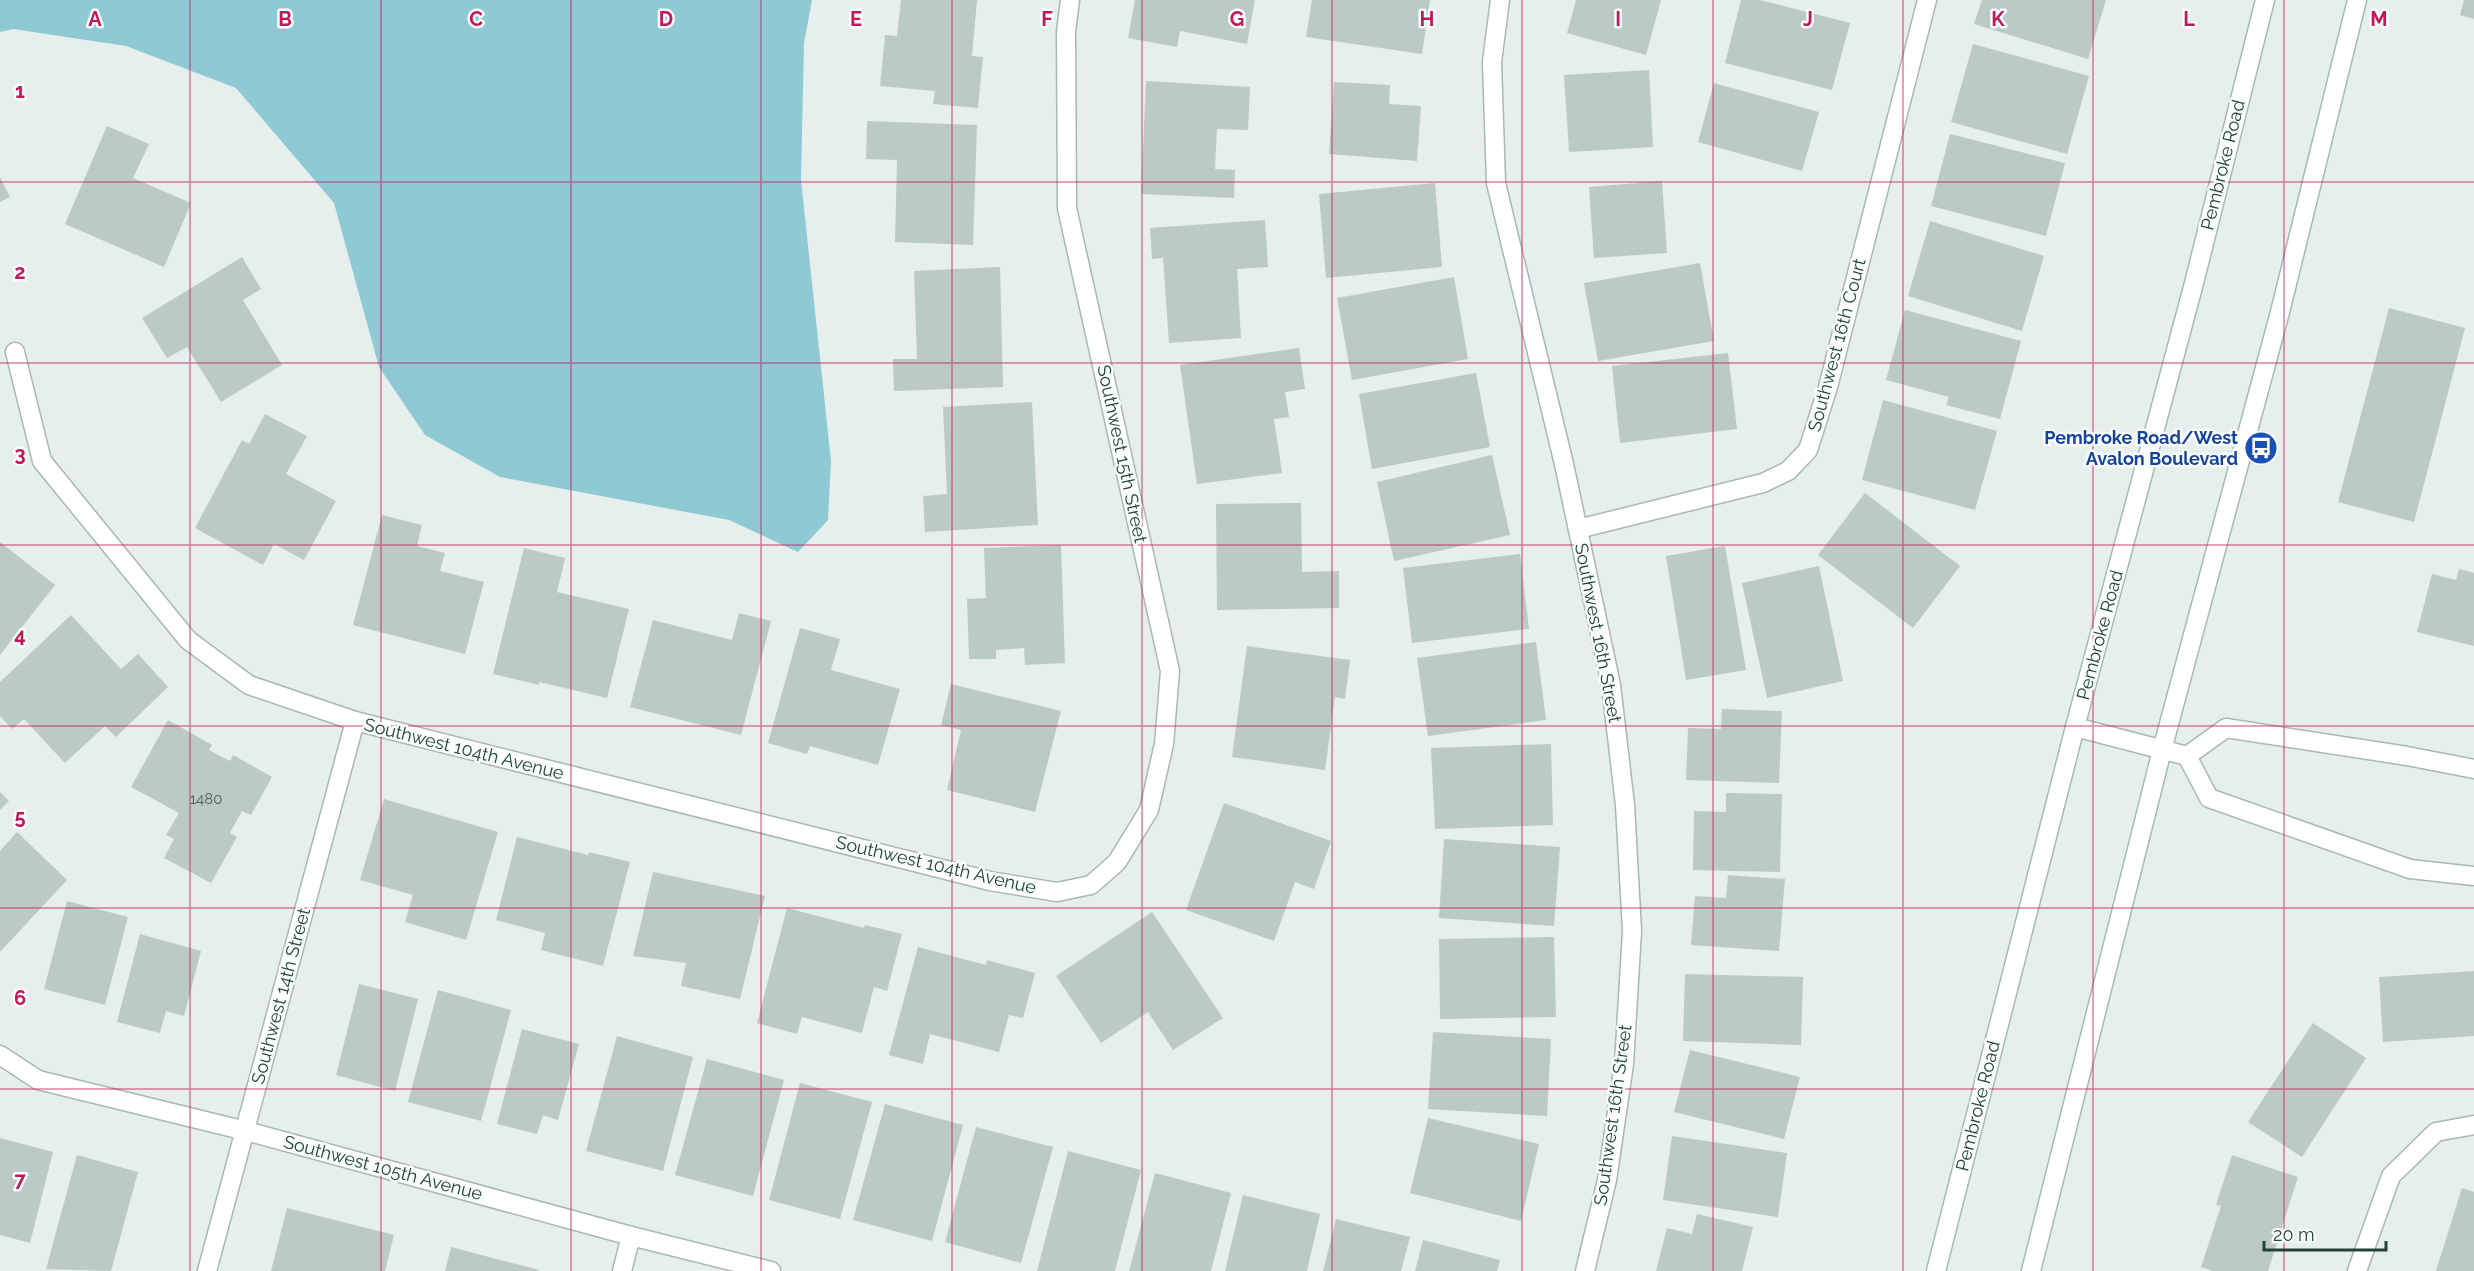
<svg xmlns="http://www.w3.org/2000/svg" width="2474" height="1271" viewBox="0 0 2474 1271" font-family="Raleway,sans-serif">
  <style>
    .water { fill: #8ec9d4 }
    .building { fill: #bbcac4 }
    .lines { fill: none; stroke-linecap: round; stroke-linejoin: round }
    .minor-casing { stroke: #a8b8b2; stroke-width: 21 }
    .secondary-casing { stroke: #a4bbb3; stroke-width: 21 }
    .minor { stroke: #fff; stroke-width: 18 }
    .secondary { stroke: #fff; stroke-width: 18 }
    .grid { fill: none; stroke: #c2185b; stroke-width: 1.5; stroke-opacity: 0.55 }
    .labels { text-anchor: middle; stroke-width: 5; stroke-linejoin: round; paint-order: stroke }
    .number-label { font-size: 15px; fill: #4a645c }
    .street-label { font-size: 18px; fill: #24423a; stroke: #f7fbf9 }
    .transit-label { font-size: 18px; font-weight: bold; fill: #164399; stroke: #f7fbf9; text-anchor: end }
    .grid-label { font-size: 20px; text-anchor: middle; font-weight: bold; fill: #c2185b; stroke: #f7fbf9; stroke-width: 5; stroke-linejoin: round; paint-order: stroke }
  </style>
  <rect width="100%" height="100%" fill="#e6efeb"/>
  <path class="water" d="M0,0H812L804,43L801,180L831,461L828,520L798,552L729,520L500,477L425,435L379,367L334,203L236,88L126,46L13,29L0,32Z"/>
  <g class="building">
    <path d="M901,0H977L972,56L983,57L978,108L933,104L935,91L880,86L885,35L897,36Z"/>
    <path d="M1135,0H1255L1247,44L1180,31L1177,47L1128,38Z"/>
    <path d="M1312,0H1430L1422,54L1306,37Z"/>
    <path d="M1576,0H1661L1646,55L1567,33Z"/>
    <path d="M1741,0H1760L1850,23L1832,90L1725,63Z"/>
    <path d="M1982,0H2106L2088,59L1974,24Z"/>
    <path d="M2464,0H2474V19L2460,15Z"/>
    <path d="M1973,44L2089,76L2067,154L1951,122Z"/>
    <path d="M1649,70L1653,147L1569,152L1564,75Z"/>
    <path d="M1146,81L1250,87L1248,130L1217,129L1215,169L1235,170L1234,198L1141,194Z"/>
    <path d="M1334,82L1390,85L1389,104L1421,106L1417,161L1329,154Z"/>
    <path d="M1714,83L1819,112L1802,171L1698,142Z"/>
    <path d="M867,121L977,125L973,245L895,242L897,160L866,159Z"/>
    <path d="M107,126L149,144L133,178L191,203L164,267L65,224Z"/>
    <path d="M1950,134L2065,163L2046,236L1931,206Z"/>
    <path d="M0,177L10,197L0,202Z"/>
    <path d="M1662,181L1667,253L1594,258L1589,187Z"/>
    <path d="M1435,183L1442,267L1326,278L1319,194Z"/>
    <path d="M1265,220L1268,267L1237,269L1241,338L1169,343L1163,258L1152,259L1150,228Z"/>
    <path d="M1930,221L2044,256L2022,331L1908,296Z"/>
    <path d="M242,257L261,289L243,300L282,365L221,402L187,347L167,358L142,318Z"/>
    <path d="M1700,263L1714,341L1598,361L1584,283Z"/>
    <path d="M1000,267L1003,387L894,391L893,359H917L914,271Z"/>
    <path d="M1454,277L1468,359L1352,380L1337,298Z"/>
    <path d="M2389,308L2465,328L2414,522L2338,502Z"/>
    <path d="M1905,310L2021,341L2000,419L1946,405L1949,397L1886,380Z"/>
    <path d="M1299,348L1305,389L1285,392L1289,417L1274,419L1282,473L1197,484L1180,365Z"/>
    <path d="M1728,353L1737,429L1620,443L1612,366Z"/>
    <path d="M1476,373L1490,447L1372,469L1359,394Z"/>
    <path d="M1883,400L1997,431L1975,510L1862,480Z"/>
    <path d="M1032,402L1038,525L925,532L923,496L947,494L943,407Z"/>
    <path d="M265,414L307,436L286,474L336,501L304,560L274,544L263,565L195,528L242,440L249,444Z"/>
    <path d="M1492,455L1510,535L1394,561L1377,482Z"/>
    <path d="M1865,493L1960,566L1913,628L1818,555Z"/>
    <path d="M1301,503L1302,572L1339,571V608L1217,610L1216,504Z"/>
    <path d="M382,515L422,525L417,546L445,553L440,571L484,582L465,654L353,625Z"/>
    <path d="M0,542L55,585L0,655Z"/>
    <path d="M1061,545L1065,663L1025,665L1024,648L996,650V659H969L967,599L986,598L984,548Z"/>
    <path d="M1725,546L1746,670L1686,680L1666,556Z"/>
    <path d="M524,548L565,558L557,592L629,609L607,698L539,682V685L493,674Z"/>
    <path d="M1520,554L1529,629L1412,643L1403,568Z"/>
    <path d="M1819,566L1843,681L1767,698L1742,583Z"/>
    <path d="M2459,569L2474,573V646L2417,632L2432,574L2456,580Z"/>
    <path d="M739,613L771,621L741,735L630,707L653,620L732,640Z"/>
    <path d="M71,615L121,669L138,654L168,687L116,737L105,726L65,763L24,719L12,729L0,716V682Z"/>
    <path d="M800,628L840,639L831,670L900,689L878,765L810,746L807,754L768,743Z"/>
    <path d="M1536,642L1546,720L1428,736L1417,658Z"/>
    <path d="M1247,646L1350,660L1345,699L1335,697L1325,770L1232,757Z"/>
    <path d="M951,684L1061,711L1035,812L947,790L961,730L941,725Z"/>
    <path d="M1722,709L1782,711L1779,783L1686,780L1688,728L1721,729Z"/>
    <path d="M168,720L212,745L209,750L230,761L233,755L272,777L251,815L242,811L230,833L237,837L211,883L164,858L174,839L166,835L179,813L131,787Z"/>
    <path d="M1551,744L1553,825L1435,829L1431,748Z"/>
    <path d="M0,792L9,801L0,810Z"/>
    <path d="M1726,793L1782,794L1780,872L1693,870L1694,811L1726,812Z"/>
    <path d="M384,799L498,832L466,940L405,922L413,895L360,880Z"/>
    <path d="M1224,803L1331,841L1314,889L1295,882L1274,941L1186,910Z"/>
    <path d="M17,832L67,880L0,952V851Z"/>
    <path d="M517,837L588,855L589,852L630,862L603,966L541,950L545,933L496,920Z"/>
    <path d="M1444,839L1560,847L1554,926L1439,918Z"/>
    <path d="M653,872L765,896L740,999L681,986L686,963L633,956Z"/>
    <path d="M1728,875L1785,879L1779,951L1691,945L1695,896L1726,898Z"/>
    <path d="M67,901L128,917L105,1005L44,989Z"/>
    <path d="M787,908L864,928L865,925L902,934L887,991L874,987L862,1033L802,1017L797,1034L757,1023Z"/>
    <path d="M1152,912L1223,1018L1173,1050L1148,1012L1101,1043L1056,976Z"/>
    <path d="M140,934L201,951L184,1016L166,1011L160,1033L117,1022Z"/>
    <path d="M1554,937L1556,1017L1440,1019L1439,939Z"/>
    <path d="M918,947L986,965L987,960L1035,973L1023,1018L1009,1015L999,1052L930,1034L923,1064L889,1055Z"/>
    <path d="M2474,971V1036L2383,1042L2379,977Z"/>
    <path d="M1685,974L1803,977L1801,1045L1683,1041Z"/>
    <path d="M359,984L418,999L395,1091L336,1075Z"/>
    <path d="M438,990L511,1010L481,1121L408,1102Z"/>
    <path d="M2313,1023L2366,1058L2302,1157L2248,1122Z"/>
    <path d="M522,1029L579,1044L558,1120L543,1115L537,1134L497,1124Z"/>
    <path d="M1433,1032L1551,1039L1547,1116L1428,1109Z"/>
    <path d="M617,1036L693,1057L663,1171L586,1151Z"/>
    <path d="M1690,1050L1800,1077L1784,1139L1674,1112Z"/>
    <path d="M707,1059L784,1080L753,1196L675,1175Z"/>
    <path d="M800,1083L872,1102L840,1219L769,1200Z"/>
    <path d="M885,1104L963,1125L932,1241L853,1220Z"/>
    <path d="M1428,1118L1539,1144L1521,1221L1410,1193Z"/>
    <path d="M976,1127L1053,1147L1021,1263L945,1242Z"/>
    <path d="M1672,1136L1787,1153L1778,1217L1663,1200Z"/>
    <path d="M0,1138L53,1152L30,1243L0,1235Z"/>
    <path d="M1068,1151L1141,1170L1115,1271H1037Z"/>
    <path d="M77,1155L138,1172L111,1271L46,1269Z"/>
    <path d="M2232,1155L2298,1177L2268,1271H2213L2201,1267L2221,1206L2216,1205Z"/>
    <path d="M1155,1173L1231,1193L1211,1271H1129Z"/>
    <path d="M2462,1188L2474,1192V1271H2436Z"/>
    <path d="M1243,1195L1320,1214L1307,1271H1225Z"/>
    <path d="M287,1208L394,1235L385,1271H271Z"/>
    <path d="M1697,1214L1753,1227L1742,1271H1656L1667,1228L1692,1234Z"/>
    <path d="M1336,1219L1410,1237L1401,1271H1323Z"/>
    <path d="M1423,1240L1500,1260L1497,1271H1415Z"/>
    <path d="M451,1247L539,1270V1271H445Z"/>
  </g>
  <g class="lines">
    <g class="minor-casing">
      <g id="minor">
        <path d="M1500,0L1492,62L1496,183L1564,464L1611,685L1625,805L1632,931L1624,1064L1607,1180L1585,1271"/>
        <path d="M15,352L42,461L188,640L249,685L355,721L990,881L1057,892L1091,885L1117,862L1149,810L1164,744L1170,671L1067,208L1066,32L1070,0"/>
        <path d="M1578,529L1763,483L1788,471L1808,450L1828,387L1927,0"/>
        <path d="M2075,727L2187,756L2226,728L2407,756L2474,769"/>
        <path d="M2187,756L2209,798L2410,869L2474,876"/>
        <path d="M0,1055L38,1080L246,1131L631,1236L771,1271"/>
        <path d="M207,1271L355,721"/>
        <path d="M622,1271L631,1236"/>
        <path d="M2357,1271L2391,1176L2436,1132L2474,1125"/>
      </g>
    </g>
    <g class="secondary-casing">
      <g id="secondary">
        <path d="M1936,1271L2075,727L2193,287L2265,0"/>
        <path d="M2031,1271L2162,750L2280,312L2357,0"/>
      </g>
    </g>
    <use href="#minor" class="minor"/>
    <use href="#secondary" class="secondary"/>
  </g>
  <path class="grid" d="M190,0V1271M381,0V1271M571,0V1271M761,0V1271M952,0V1271M1142,0V1271M1332,0V1271M1522,0V1271M1713,0V1271M1903,0V1271M2093,0V1271M2284,0V1271M0,182H2474M0,363H2474M0,545H2474M0,726H2474M0,908H2474M0,1089H2474"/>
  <defs>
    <g id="bus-disc" transform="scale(1.725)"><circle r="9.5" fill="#1a4fb4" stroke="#f7fbf9"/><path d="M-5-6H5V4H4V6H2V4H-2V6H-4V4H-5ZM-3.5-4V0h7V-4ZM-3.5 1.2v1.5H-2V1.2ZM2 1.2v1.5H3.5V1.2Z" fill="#fff"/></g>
  </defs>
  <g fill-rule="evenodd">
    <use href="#bus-disc" x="2261" y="448"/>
  </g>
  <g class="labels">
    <g class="number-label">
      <text x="206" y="804">1480</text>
    </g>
    <g class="street-label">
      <text transform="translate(2223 165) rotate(-76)" y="6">Pembroke Road</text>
      <text transform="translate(1837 345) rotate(-75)" y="6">Southwest 16th Court</text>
      <text transform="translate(1122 454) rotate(78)" y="6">Southwest 15th Street</text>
      <text transform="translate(1598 633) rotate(79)" y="6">Southwest 16th Street</text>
      <text transform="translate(2100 635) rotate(-75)" y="6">Pembroke Road</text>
      <text transform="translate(464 749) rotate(14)" y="6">Southwest 104th Avenue</text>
      <text transform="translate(936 865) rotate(13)" y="6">Southwest 104th Avenue</text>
      <text transform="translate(281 996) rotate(-75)" y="6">Southwest 14th Street</text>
      <text transform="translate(1978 1106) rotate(-76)" y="6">Pembroke Road</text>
      <text transform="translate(1613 1115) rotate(-82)" y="6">Southwest 16th Street</text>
      <text transform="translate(383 1168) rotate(15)" y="6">Southwest 105th Avenue</text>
    </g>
    <g class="transit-label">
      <text x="2238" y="444">Pembroke Road/West<tspan x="2238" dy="21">Avalon Boulevard</tspan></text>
    </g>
  </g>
  <g class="grid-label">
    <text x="95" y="26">A</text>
    <text x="285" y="26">B</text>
    <text x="476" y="26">C</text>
    <text x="666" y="26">D</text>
    <text x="856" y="26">E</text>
    <text x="1047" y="26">F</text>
    <text x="1237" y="26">G</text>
    <text x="1427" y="26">H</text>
    <text x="1618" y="26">I</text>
    <text x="1808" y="26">J</text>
    <text x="1998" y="26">K</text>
    <text x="2189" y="26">L</text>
    <text x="2379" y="26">M</text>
    <text x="20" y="98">1</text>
    <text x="20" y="279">2</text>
    <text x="20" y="461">3</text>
    <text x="20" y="642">4</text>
    <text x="20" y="824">5</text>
    <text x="20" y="1005">6</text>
    <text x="20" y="1187">7</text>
  </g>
  <path d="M2264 1241v9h122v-9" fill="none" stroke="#24423a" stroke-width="3"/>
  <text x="2273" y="1241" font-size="18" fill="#24423a" stroke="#f7fbf9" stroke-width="4.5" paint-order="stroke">20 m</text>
</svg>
